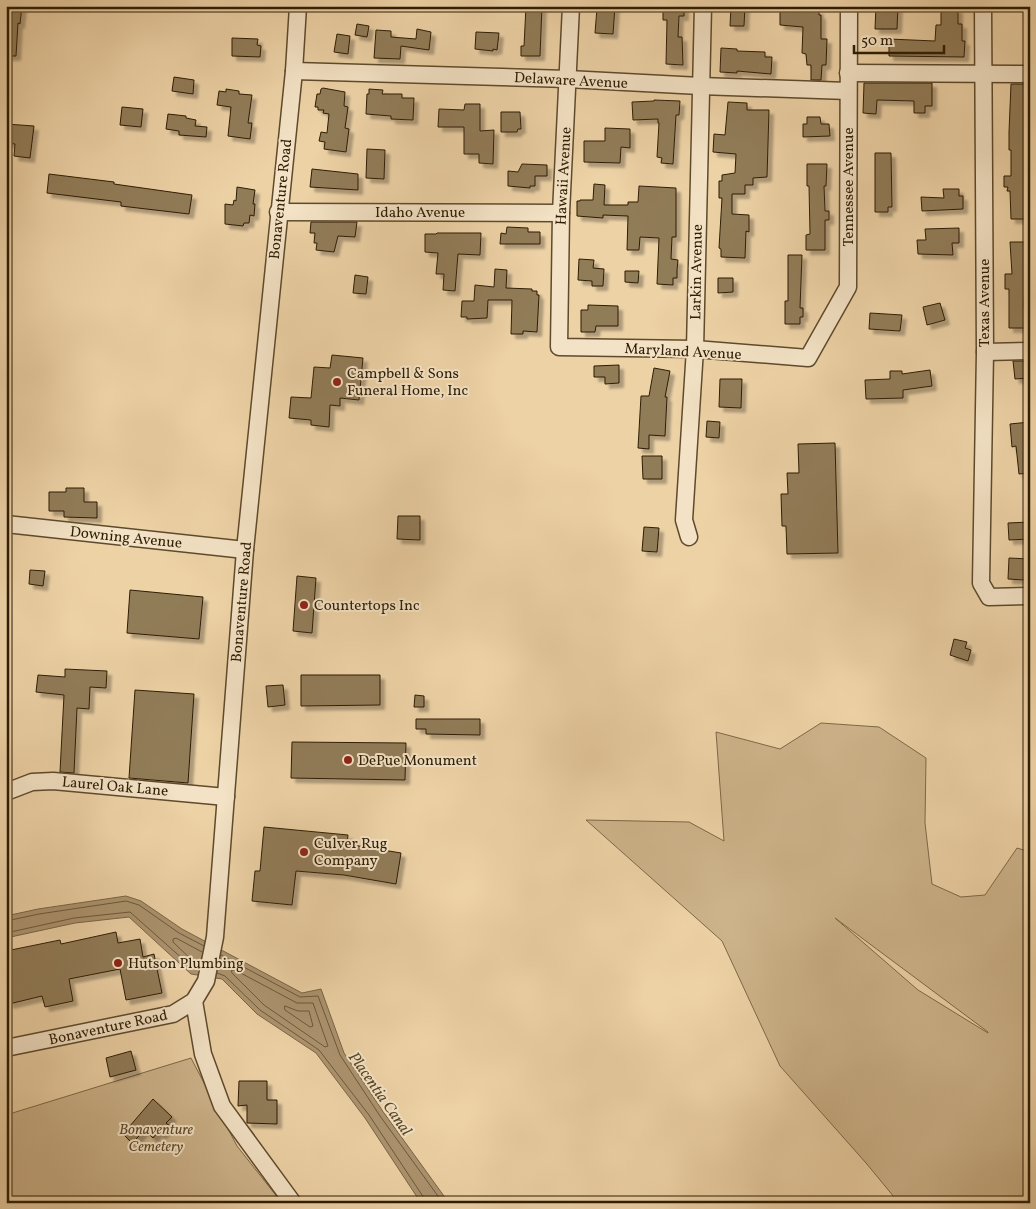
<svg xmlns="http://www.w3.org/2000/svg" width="1036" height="1209" viewBox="0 0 1036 1209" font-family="Vollkorn,serif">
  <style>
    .green { fill: #cdb38a; stroke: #7e6847; fill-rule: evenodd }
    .water { fill: #ac946f; stroke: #7a6444 }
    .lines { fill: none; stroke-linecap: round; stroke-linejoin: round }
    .shore { stroke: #6d583a; stroke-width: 1 }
    .building { fill: #917b58; stroke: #2e1d04; filter: url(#shadow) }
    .minor-casing { stroke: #5e4a2c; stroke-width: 19 }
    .minor { stroke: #f3e2c5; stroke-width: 16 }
    .poi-dot { fill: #8f2418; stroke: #f3e2c5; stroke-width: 2 }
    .labels { text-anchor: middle; stroke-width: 4; stroke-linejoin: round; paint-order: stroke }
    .street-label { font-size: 15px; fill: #2e1d04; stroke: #f3e2c5 }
    .poi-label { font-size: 15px; fill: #2e1d04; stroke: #f3e2c5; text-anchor: start }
    .park-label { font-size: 15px; font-style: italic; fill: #5e4a2c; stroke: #f3e2c5 }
    .water-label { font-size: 16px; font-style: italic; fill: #5a4729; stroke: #f3e2c5 }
  </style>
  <defs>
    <filter id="shadow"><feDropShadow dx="4.5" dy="4.5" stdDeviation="1" flood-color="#0004"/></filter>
  </defs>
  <rect width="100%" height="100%" fill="#edd2a6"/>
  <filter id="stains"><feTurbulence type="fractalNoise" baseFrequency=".004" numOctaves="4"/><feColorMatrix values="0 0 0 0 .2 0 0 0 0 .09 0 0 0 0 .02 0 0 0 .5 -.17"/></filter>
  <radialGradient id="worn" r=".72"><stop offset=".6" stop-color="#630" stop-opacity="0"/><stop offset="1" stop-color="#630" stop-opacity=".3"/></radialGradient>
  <g class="green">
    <path d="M821,723L879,727L926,758L925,823L932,884L961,897L985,895L1017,848L1030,852V1203H899L866,1163L780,1066L722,941L586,820L689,822L724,841L716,732L780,749ZM835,918L988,1032V1033L918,990Z"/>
    <path d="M191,1058L237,1146L282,1203H6V1115Z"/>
  </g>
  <path class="water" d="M126,896L141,901L182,929L302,993L321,989L344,1053L384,1113L449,1203H421L365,1118L316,1053L257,1014L222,979L191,974L129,917L75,923L6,938V916L38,909Z"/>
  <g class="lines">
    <g class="shore">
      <path d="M6,921L39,914L126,901L139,905L179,933L204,946"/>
      <path d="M6,933L74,918L130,912L193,968L199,970"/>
      <path d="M221,955L300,997L318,996L340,1055L380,1116L443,1203"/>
      <path d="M200,964L195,963L173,942V939L176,938L202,952"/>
      <path d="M232,970H235L297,1003H313L328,1046L325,1047L264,1005L232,973Z"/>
      <path d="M217,973L225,976L260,1010L319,1050L369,1115L424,1198L425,1203"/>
      <path d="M285,1006L298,1011H309L313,1026L310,1027L285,1010Z"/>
    </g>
  </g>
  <g class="building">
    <path d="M6,6H22L20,24L18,23L16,56H6Z"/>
    <path d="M526,6H542L540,56H521V46H524Z"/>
    <path d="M599,6H615L613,34L595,33L597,8H599Z"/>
    <path d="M663,6H684V16H679L678,37H682L683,65L666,64L667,20H663Z"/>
    <path d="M731,6H745L744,26H730Z"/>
    <path d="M876,6H898L897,29H875Z"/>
    <path d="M941,8H958V24H962V41H965L964,57L889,56V39L935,41L936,25H941Z"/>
    <path d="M780,10H819V15H821V39H827L826,65H822L821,80H811V65H807L806,54L802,53L803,27L780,25Z"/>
    <path d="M357,24L369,26L367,37L355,35Z"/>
    <path d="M417,29L431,32L429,50L401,46L400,59L374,58L376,30L391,31V37L416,39Z"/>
    <path d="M476,32L499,33L497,50L493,49V51L475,49Z"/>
    <path d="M337,34L350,36L348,54L334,52Z"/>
    <path d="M232,38L258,39L257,45L261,46L260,57L232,56Z"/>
    <path d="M721,48L737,49V51L765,52V57H772L771,74L737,71V73L720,72Z"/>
    <path d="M174,77L194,80L193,94L172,91Z"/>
    <path d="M864,83H932V106H925V113H914V101L877,100L876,114L863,113Z"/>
    <path d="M1011,84H1030L1026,149H1030V212H1026V219H1011L1010,191H1007L1008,187H1004V176H1011V150H1009V132Z"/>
    <path d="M323,88L345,92L344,106L348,107L345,128L349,129L346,152L324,149L325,142L319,141L321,132L327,133L329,114L323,113L324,110H318V107H315L317,94H320L321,89Z"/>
    <path d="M226,89L239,91V94L252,95L248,123H252L250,139L228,136L231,107L217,105L219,91L226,92Z"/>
    <path d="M369,89L383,90L382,94H402V98H414L413,120L391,119V116L366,114L367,94H369Z"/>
    <path d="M654,100L680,101L679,115H676L673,164L661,163L662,158L657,157L659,123H658V119L633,120L632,102L654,101Z"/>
    <path d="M728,102L747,103V110H769L767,177L753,178V185H745V194H732V214L749,215V232L746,231L745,258L721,257V249L719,248L722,198H719V181H722V175L735,173L736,154L713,152L714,134L725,135Z"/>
    <path d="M465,104H480V131L494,130L493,164L479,163V154H464V127H438L439,109L464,110Z"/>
    <path d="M122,107L143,109L141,127L120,125Z"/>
    <path d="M501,112H520L521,129H518L517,132H501Z"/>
    <path d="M168,114L186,116V118L196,120L195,126L207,127L206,137L179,135V131L166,129Z"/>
    <path d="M807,117H820L821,124H829L830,136L803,137V124H807Z"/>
    <path d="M6,124L34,126L30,158L14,156L15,144L6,143Z"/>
    <path d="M605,128L630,129V148L621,147L620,163L584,162V141H605Z"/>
    <path d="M367,149L385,150L384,179L366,178Z"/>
    <path d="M875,153H891L892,207H888V212H875Z"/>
    <path d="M522,164L547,165V176H535V186H530V188L508,186V171L518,172Z"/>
    <path d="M807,164H827L826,186H824L825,211H829V220H825V250H806V235L810,234L809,186H807Z"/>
    <path d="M312,169L358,174V190L310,187Z"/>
    <path d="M49,174L114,182V184L192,195L189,214L121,206V202L47,193Z"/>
    <path d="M594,184L605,185L604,205H628V202H638L639,186L676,188V237H672L671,259L678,260L677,270V278H673V285L657,284L659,238L640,237L639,250H627L628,216L603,215V218L577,216V201H580V200H593Z"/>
    <path d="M237,187L255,190L253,204H255L254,216L250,215L249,223H244L243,226L225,224V204L233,205L234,200L236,201Z"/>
    <path d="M943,189H959V196H963V209L922,211L921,197L944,198Z"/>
    <path d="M311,222H357L355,237L338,236L334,252L316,250L317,243H314L315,233H310Z"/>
    <path d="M507,227L528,228V232H540V244H500L501,233L506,234Z"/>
    <path d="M959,228V243H952L953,255L918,254L917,240H926L925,229Z"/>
    <path d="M437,233H481L480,255L458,254L455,291L443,290L444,274H436L438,253L425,252V234H436Z"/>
    <path d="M1010,242H1025L1026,260L1024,305L1025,314H1030V328H1009V289H1005V274H1012Z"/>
    <path d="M788,255H802L800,308H803V317H800V324H785V301H788Z"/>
    <path d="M579,259L594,260L593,268L604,269L603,286H592V281L578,280Z"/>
    <path d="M495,269L507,270L506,288L532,289V291H537V295H539L537,332L523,331V334H511L512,300H488L487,318L467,319V317H461L462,301H474L475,285L494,287Z"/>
    <path d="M625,271H639L638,283L625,282Z"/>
    <path d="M355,275L368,277L366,294L353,293Z"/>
    <path d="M718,278H733V292L718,293Z"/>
    <path d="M940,303L945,320L927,325L923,307Z"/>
    <path d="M588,305L618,306V326H596L595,332H581V310H588Z"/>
    <path d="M870,313L902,315L900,331L869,329Z"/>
    <path d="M332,355L363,358L359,400L340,398V406L330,405L329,427L311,425V420L289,418L291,397L311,398L314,367L330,368Z"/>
    <path d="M1013,361H1028L1029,378L1015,379Z"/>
    <path d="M619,365V383L605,384V377H594V366Z"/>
    <path d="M654,368L670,371L665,397H667L665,436L649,435V449L638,448L641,396H649Z"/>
    <path d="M930,370L932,386L903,390V398L866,399L865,380L890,379V371H902V374Z"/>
    <path d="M720,379H742L741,408L719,407Z"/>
    <path d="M707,421L720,422L719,438L706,437Z"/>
    <path d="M1030,422V473L1019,474L1016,446L1012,447L1010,424Z"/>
    <path d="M835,443L838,553L787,554L786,526H782L781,494H788L787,473H799L798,444Z"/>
    <path d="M642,456H662V479H643Z"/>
    <path d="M66,488H84V502H97V518L64,517V511H49V492H66Z"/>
    <path d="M398,516H420V540L397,539Z"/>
    <path d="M1030,522V539L1009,540L1008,523Z"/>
    <path d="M644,527L659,528L657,552L642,551Z"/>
    <path d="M1009,558L1030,559V573H1025L1024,580L1008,579Z"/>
    <path d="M30,570L45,571L43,586L29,584Z"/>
    <path d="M297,576L316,578L312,633L293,631Z"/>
    <path d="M130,590L203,597L199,639L127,633Z"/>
    <path d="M954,639L967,642L965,648L971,650L968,661L950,655Z"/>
    <path d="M65,669L107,671L106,688L90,687L89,709L77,708L74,773L60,772L64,695L36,692L38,675L65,677Z"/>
    <path d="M301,675H380V705L301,706Z"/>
    <path d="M283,685L285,705L268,707L266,686Z"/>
    <path d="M135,690L194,694L188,783L129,778Z"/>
    <path d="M415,695L424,696V707H414Z"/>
    <path d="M416,719H480V735L426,734V729H416Z"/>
    <path d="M292,742L406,743L405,780L291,778Z"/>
    <path d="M264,827L348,835L347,844L401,853L396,884L344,875L296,871L292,905L252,901L255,871H260Z"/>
    <path d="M116,932L118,943L140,939L143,957L154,954L162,993L126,1000L120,969L69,979L73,1001L45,1007L42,996L9,1004L6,993V951L60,940L61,944Z"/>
    <path d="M131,1051L136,1070L110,1077L106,1058Z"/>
    <path d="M239,1081H267V1100H277V1124L247,1123V1105L238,1106Z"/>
    <path d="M153,1099L172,1117L166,1123L170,1126L161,1135L158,1132L153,1138L145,1130L132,1143L123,1134Z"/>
  </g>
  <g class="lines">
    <g class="minor-casing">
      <g id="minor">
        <path d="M571,6L561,213L559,347L695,349L808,358L848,287L849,6"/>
        <path d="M983,6L985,352L981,583L989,597L1030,596"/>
        <path d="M294,71L568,79L700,86L848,91"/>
        <path d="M848,73L1030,74"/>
        <path d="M278,212L561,213"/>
        <path d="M985,352L1030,351"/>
        <path d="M6,524L245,550"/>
        <path d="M689,537L684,520L695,349L703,6"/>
        <path d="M6,792L32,782L53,781L226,797"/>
        <path d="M194,1001L203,1054L222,1106L293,1203"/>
        <path d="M6,1048L173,1014L194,1001L206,981L215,937L245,550L294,71L298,6"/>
      </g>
    </g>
    <use href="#minor" class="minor"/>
  </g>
  <g class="poi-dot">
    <circle cx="337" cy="382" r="5"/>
    <circle cx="304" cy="605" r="5"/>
    <circle cx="348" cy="760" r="5"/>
    <circle cx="304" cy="852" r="5"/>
    <circle cx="118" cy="963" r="5"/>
  </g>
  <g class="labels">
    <g class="street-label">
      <text transform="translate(571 80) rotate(3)" y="5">Delaware Avenue</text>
      <text transform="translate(563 176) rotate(-87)" y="5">Hawaii Avenue</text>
      <text transform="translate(848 187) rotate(-90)" y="5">Tennessee Avenue</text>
      <text transform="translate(280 199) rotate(-84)" y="5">Bonaventure Road</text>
      <text x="420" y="217">Idaho Avenue</text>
      <text transform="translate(696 272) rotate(-89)" y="5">Larkin Avenue</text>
      <text transform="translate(984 303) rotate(-90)" y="5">Texas Avenue</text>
      <text transform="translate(683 351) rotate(3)" y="5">Maryland Avenue</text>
      <text transform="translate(126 537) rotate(6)" y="5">Downing Avenue</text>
      <text transform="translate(241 602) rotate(-85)" y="5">Bonaventure Road</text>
      <text transform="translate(115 786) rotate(5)" y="5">Laurel Oak Lane</text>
      <text transform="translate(108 1027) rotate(-12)" y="5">Bonaventure Road</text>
    </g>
    <g class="poi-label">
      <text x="347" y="378">Campbell &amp; Sons<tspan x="347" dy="17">Funeral Home, Inc</tspan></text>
      <text x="314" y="610">Countertops Inc</text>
      <text x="358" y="765">DePue Monument</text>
      <text x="314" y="848">Culver Rug<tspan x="314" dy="17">Company</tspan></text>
      <text x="128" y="968">Hutson Plumbing</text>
    </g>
    <g class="park-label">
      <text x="156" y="1134">Bonaventure<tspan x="156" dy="17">Cemetery</tspan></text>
    </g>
    <g class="water-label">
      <text transform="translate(381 1093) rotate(55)" y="6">Placentia Canal</text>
    </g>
  </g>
  <rect width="1036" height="1209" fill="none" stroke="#edd2a6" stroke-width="25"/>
  <rect x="8" y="8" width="1021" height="1194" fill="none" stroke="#2e1d04" stroke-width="2.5"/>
  <rect x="12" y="12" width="1011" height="1184" fill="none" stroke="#2e1d04"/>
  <path d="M854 45v8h90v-8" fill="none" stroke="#2e1d04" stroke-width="2.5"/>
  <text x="861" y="45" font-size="15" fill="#2e1d04" stroke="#f3e2c5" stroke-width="4" paint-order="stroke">50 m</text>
  <rect width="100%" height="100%" filter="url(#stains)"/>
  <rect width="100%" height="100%" fill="url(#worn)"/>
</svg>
